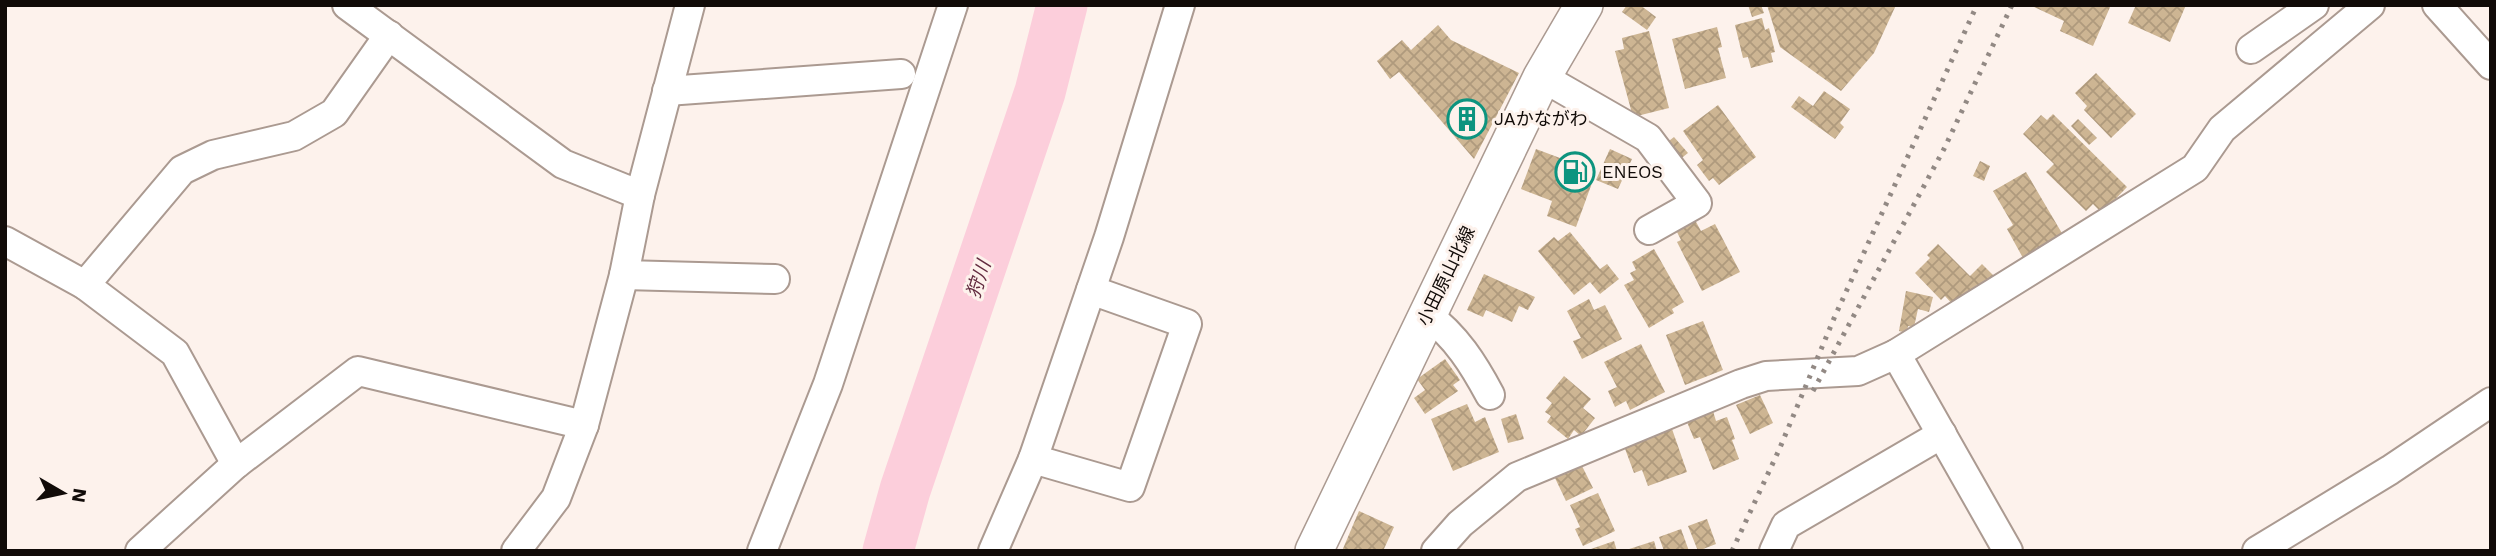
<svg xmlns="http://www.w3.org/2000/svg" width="2496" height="556" viewBox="0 0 2496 556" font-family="'Work Sans','Noto Sans JP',sans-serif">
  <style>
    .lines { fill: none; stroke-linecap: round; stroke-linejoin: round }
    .river { stroke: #fccedb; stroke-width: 51 }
    .building { fill: url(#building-cross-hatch) }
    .minor-casing { stroke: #ab9a91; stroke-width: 32 }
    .major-casing { stroke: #ab9a91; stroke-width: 40 }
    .minor { stroke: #fff; stroke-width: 28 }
    .major { stroke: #fff; stroke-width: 37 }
    .rail { stroke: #928984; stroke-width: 5; stroke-dasharray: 3.5 7; stroke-linecap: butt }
    .labels { text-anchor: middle; stroke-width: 6; stroke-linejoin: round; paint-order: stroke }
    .poi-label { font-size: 18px; fill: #110b08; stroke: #fdf2ec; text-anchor: start }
    .street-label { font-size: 18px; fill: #110b08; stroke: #fdf2ec }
    .water-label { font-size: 19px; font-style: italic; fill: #632c40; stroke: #fdf2ec }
  </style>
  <defs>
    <pattern id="building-cross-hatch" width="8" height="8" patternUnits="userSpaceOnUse" patternTransform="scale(1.75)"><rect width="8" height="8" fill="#cdb593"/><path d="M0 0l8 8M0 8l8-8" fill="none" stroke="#af9a7d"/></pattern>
  </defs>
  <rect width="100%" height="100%" fill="#fdf2ec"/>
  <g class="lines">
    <path class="river" d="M888,551L905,490L1040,92L1062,5"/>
  </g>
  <g class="building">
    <path d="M1627,5H1640L1656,17L1647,30L1622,12Z"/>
    <path d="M1748,5H1761L1764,13L1752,17Z"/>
    <path d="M1767,5H1896L1874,53L1841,91L1780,47Z"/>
    <path d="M2030,5H2111L2093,46L2060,31L2064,21Z"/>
    <path d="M2136,5H2186L2170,42L2128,23Z"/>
    <path d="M1762,18L1765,30L1769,28L1775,52L1771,53L1773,62L1751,68L1748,57L1743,58L1735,25Z"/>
    <path d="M1438,25L1451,40L1519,73L1474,159L1399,72L1390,79L1377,61L1402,40L1411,50Z"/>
    <path d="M1717,27L1722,47L1718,48L1726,78L1685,89L1672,39Z"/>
    <path d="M1649,31L1669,108L1633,117L1615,51L1624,49L1622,38Z"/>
    <path d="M2096,73L2136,114L2111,138L2084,110L2087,106L2075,93Z"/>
    <path d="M1824,91L1850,109L1840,123L1844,127L1835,139L1791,107L1799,96L1813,106Z"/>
    <path d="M1718,105L1756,157L1719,185L1713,178L1709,181L1697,165L1703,160L1683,131Z"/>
    <path d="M2053,114L2127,187L2102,213L2093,204L2086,211L2046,172L2054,164L2023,134L2041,115L2047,120Z"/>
    <path d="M2078,119L2097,138L2089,145L2071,126Z"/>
    <path d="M1674,137L1688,153L1679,160L1665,144Z"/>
    <path d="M1536,149L1576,164L1572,175L1592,183L1576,227L1547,216L1552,201L1521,189Z"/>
    <path d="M1610,149L1632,159L1618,189L1596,180Z"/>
    <path d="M1980,161L1990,166L1984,181L1973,176Z"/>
    <path d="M2026,172L2063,235L2023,258L2007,229L2013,225L1993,191Z"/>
    <path d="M1695,220L1701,231L1715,224L1740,272L1702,291L1677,242L1681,240L1676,230Z"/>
    <path d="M1570,232L1600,269L1607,264L1619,279L1600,294L1590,282L1574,295L1538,251L1554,237L1558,241Z"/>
    <path d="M1938,244L1970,276L1982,264L1995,277L1982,290L1977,285L1955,307L1945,296L1941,300L1915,273L1930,258L1927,255Z"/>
    <path d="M1654,249L1684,302L1672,309L1674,313L1649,328L1624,285L1634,280L1630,273L1636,270L1632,262Z"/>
    <path d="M1484,274L1535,297L1528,310L1519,306L1512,322L1486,310L1483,317L1467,310Z"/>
    <path d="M1906,291L1933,297L1929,312L1918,309L1914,327L1908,326L1907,333L1899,331Z"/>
    <path d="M1589,299L1594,310L1605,305L1622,339L1582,359L1573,341L1581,338L1567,311Z"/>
    <path d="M1703,321L1723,370L1685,385L1666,335Z"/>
    <path d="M1641,344L1665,392L1630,410L1626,401L1615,407L1608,391L1617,387L1604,362Z"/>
    <path d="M1445,359L1460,380L1453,385L1458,391L1425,414L1414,398L1425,390L1417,379Z"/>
    <path d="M1564,376L1591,399L1583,408L1595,418L1581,436L1574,430L1568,439L1547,422L1551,416L1545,412L1552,403L1546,398Z"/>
    <path d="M1760,395L1773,423L1750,434L1736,405Z"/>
    <path d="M1467,404L1475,422L1485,417L1499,452L1453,471L1431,419Z"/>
    <path d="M1713,411L1716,421L1727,417L1735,439L1732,440L1739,459L1713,470L1700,437L1694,439L1687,422Z"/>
    <path d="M1516,414L1524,439L1508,443L1501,419Z"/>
    <path d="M1672,429L1687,472L1648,486L1642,470L1634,473L1624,446Z"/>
    <path d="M1582,466L1593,488L1566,501L1555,478Z"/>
    <path d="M1598,493L1615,531L1583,546L1575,529L1580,527L1570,505Z"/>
    <path d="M1359,511L1394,527L1383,551H1342Z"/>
    <path d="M1707,519L1716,544L1698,551L1688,526Z"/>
    <path d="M1681,529L1689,551H1664L1659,537Z"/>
    <path d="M1614,541L1617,551H1588V550Z"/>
    <path d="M1654,541L1657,551H1626V550Z"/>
  </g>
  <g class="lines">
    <g class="minor-casing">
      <g id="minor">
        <path d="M347,5L563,164L640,195"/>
        <path d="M2437,5L2491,65"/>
        <path d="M2251,49L2314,5"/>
        <path d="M1542,77L1648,138L1697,203L1649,230"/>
        <path d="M667,91L901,74"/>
        <path d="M5,241L85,285L175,353L236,464"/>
        <path d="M624,275L775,279"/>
        <path d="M85,285L182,170L213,155L294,136L334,113L389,35"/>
        <path d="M1427,315C1456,336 1474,365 1490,395"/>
        <path d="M1896,354L2008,551"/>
        <path d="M1033,459L1130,487L1187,324L1091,290"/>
        <path d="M140,551L236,464L358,371L584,425"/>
        <path d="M516,551L556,498L584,425L624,275L640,195L690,5"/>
        <path d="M762,551L828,384L953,5"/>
        <path d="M993,551L1033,459L1109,237L1180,5"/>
        <path d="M1436,551L1460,524L1517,477L1741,384L1766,376L1858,371L1896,354L2195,168L2222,129L2370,5"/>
        <path d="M1774,551L1786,525L1942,434"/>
        <path d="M2257,551L2390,470L2491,402"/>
      </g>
    </g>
    <g class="major-casing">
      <path id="major" d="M1314,551L1542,77L1584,5"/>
    </g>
    <use href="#minor" class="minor"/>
    <use href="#major" class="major"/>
    <g class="rail">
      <path d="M1813,391L1944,149L2012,5"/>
      <path d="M1732,551L1779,450L1835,316L1977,5"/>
    </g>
  </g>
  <defs>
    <g id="building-ring" transform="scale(2.0125)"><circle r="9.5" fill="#fdf2ec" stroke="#0d947f" stroke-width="1.5"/><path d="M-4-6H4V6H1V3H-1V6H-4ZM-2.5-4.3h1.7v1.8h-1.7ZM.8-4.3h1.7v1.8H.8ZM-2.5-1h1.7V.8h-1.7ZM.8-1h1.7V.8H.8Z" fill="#0d947f"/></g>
    <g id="fuel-ring" transform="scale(2.0125)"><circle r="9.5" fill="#fdf2ec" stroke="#0d947f" stroke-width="1.5"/><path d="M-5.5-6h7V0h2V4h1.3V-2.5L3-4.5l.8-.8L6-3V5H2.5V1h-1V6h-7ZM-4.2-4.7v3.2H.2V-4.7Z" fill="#0d947f"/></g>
  </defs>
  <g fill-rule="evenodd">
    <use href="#building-ring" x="1467" y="119"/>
    <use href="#fuel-ring" x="1575" y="172"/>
  </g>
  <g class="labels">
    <g class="poi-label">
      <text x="1494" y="125">JAかながわ</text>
      <text x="1602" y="178">ENEOS</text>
    </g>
    <g class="street-label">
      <text transform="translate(1446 276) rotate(-64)" y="6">小田原山北線</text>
    </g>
    <g class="water-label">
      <text transform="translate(978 279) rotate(-72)" y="7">狩川</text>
    </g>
  </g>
  <rect width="2496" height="556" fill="none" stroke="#110b08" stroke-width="14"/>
  <g transform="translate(63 493) rotate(99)" stroke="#fdf2ec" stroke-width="5" paint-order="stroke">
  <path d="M0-5L12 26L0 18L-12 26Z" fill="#110b08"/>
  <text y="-10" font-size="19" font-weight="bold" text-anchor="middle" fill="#110b08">N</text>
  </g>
</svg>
